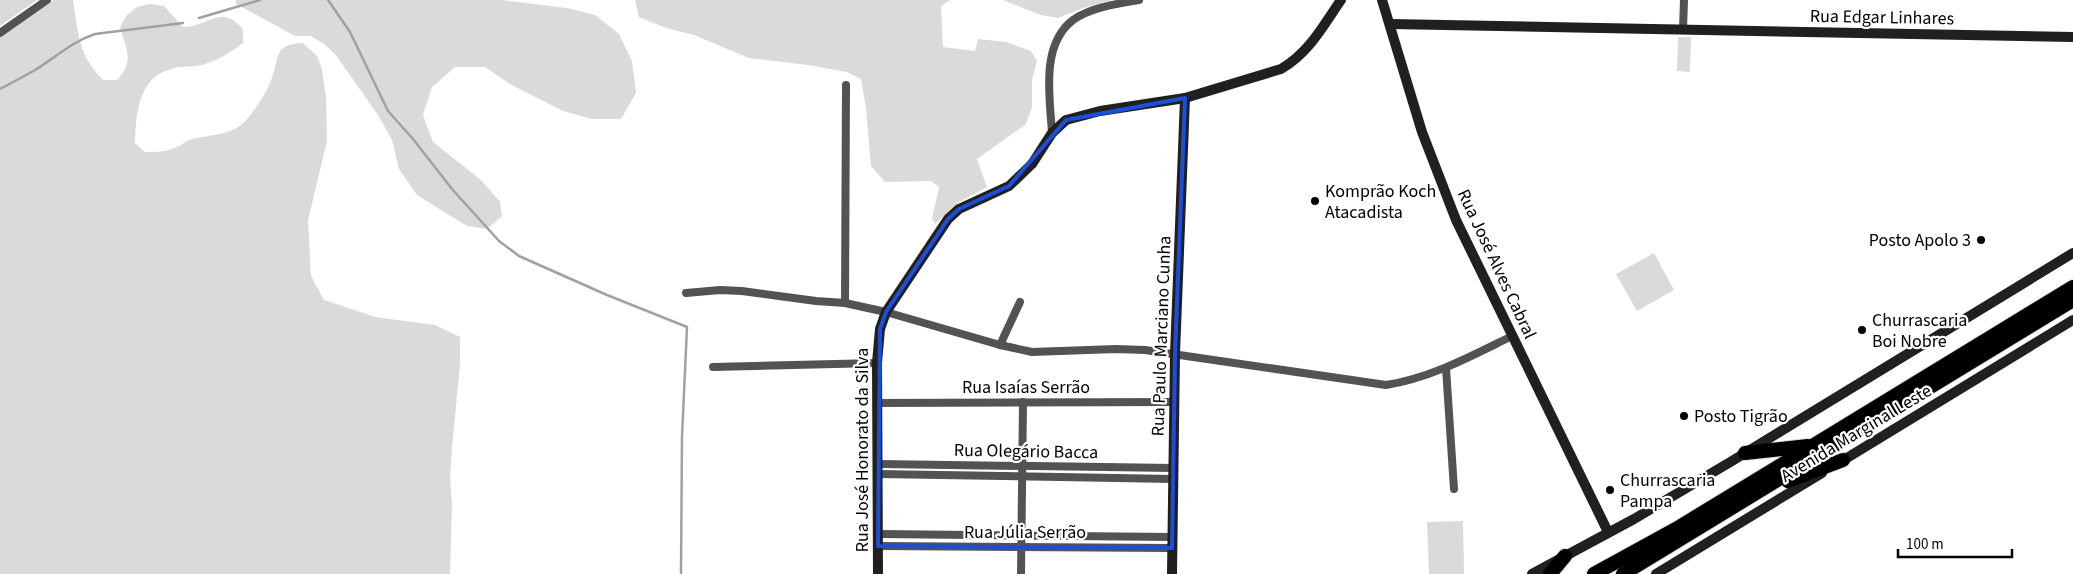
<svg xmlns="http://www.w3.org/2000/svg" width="2073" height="574" viewBox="0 0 2073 574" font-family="'Source Sans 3',sans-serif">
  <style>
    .green { fill: #dadada }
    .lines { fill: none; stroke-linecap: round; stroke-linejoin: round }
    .stream { stroke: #a1a1a1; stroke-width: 2.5 }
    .highway-casing { stroke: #dbdbdb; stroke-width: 16 }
    .street { stroke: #535353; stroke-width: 8 }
    .secondary { stroke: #202020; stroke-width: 10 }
    .highway { stroke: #000; stroke-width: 14 }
    .marked { fill: none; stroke: #1d4ed8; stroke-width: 4; stroke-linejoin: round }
    .poi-dot { fill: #000; stroke: #fff; stroke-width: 2 }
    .labels { text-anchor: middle; stroke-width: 4.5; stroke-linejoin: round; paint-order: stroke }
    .street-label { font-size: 18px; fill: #000; stroke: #fff }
    .poi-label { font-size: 18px; fill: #000; stroke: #fff; text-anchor: start }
  </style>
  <rect width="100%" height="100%" fill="#fff"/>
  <g class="green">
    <path d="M0,0H37L0,26Z"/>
    <path d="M54,0H73C79,35 77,53 103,80H117C135,61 126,49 120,27L127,15L137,7L150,4L164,6L183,27C211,26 220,3 243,29V43C231,52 219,60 205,64C194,68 182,65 171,69C138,78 136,114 135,143L145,152C157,152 168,152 179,146C183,144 187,140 192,139C212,134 234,136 248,118C257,107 267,92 272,78C279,57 274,44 303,43L317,56L322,69L326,97L327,141L308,220L311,276L324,300L375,317L435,325L460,337V364L452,448L450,477L452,505L450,574H0V38Z"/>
    <path d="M236,0H502L567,8L595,15L619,34L632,61L636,93L621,119H592L563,111L510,84L485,67H455L432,87L423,115L433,142L481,180L500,202L502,216L487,229L467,226L417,195L399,169L392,140L378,115L335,54L324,44L311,36H295L236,4Z"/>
    <path d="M635,0H950L941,6L943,47L975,51L978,39L1006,42L1031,51L1037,61L1032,79V107L1026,124L977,159L987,187L959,202L935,224L932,219L939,187L931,181L885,182L871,166L866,108L861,79L847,72L808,65L749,58L694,35L666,28L639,17Z"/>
    <path d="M1003,0H1112L1083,8L1058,18L1041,15Z"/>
    <path d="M1678,37H1691L1690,72L1677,71Z"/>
    <path d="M1654,253L1674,290L1637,311L1616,274Z"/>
    <path d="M1463,521L1464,574H1429L1427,522Z"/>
  </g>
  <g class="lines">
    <g class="stream">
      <path d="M328,0L350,32L388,111L413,139L452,189L499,241L519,256L607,295L687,327L682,437L681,574"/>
      <path d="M199,18L260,0"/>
      <path d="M0,89C11,83 23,77 35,70C55,58 71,42 95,34L183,23"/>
    </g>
    <g class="highway-casing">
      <g id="highway">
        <path d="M1745,453L1808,446"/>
        <path d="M1788,481L1843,460"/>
        <path d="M1550,574L1565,556"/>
        <path d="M1594,574L1676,529L2073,287"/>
        <path d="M1623,574L2073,300"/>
      </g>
    </g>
    <g class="street">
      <path d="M1683,29L1684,0"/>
      <path d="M0,33L47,0"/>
      <path d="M1052,133C1050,98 1040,45 1073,20C1092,7 1117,4 1139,0"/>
      <path d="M686,293L720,290L742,291L816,301L845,303L886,312L1000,345L1032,352L1116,349L1145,350L1386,385C1431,378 1471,356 1512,336"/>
      <path d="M845,303L846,85"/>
      <path d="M1000,345L1020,302"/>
      <path d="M713,367L877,363"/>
      <path d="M1446,368L1454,489"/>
      <path d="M877,403L1175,402"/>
      <path d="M878,464L1174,468"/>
      <path d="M878,474L1173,479"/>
      <path d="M878,534L1172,537"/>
      <path d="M878,546L1172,548"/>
      <path d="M1021,574L1023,402"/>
    </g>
    <g class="secondary">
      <path d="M1382,0L1422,132L1456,220L1608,532"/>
      <path d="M1390,24L2073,37"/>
      <path d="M1837,464L2073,320"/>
      <path d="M878,574L877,363L880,329L886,312L948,219L959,209L1009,186L1032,164L1052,133L1066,120L1100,111L1185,98L1281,69C1309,53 1323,26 1341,0"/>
      <path d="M1172,574L1175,354L1185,98"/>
      <path d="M1532,574L1634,519L1732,461L2073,253"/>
      <path d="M1656,574L1822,473"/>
    </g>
    <use href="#highway" class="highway"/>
  </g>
  <path class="marked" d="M1185,98L1175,354L1172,548L878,546L880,329L886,312L948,219L959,209L1009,186L1066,120Z"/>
  <g class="poi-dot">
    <circle cx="1315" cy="201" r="5"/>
    <circle cx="1981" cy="240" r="5"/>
    <circle cx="1862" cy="330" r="5"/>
    <circle cx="1684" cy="416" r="5"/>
    <circle cx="1610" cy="490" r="5"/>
  </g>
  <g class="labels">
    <g class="street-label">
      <text transform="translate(1882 17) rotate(1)" y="6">Rua Edgar Linhares</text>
      <text transform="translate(1497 264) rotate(65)" y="6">Rua José Alves Cabral</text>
      <text transform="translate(1161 336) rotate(-88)" y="6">Rua Paulo Marciano Cunha</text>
      <text x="1026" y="393">Rua Isaías Serrão</text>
      <text transform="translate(1856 433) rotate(-31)" y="6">Avenida Marginal Leste</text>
      <text transform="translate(862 450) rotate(-90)" y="6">Rua José Honorato da Silva</text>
      <text transform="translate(1026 451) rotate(1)" y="6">Rua Olegário Bacca</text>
      <text x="1025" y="538">Rua Júlia Serrão</text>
    </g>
    <g class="poi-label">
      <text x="1325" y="197">Komprão Koch<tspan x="1325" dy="21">Atacadista</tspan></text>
      <text x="1971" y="246" text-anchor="end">Posto Apolo 3</text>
      <text x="1872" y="326">Churrascaria<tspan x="1872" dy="21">Boi Nobre</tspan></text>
      <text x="1694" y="422">Posto Tigrão</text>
      <text x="1620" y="486">Churrascaria<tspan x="1620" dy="21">Pampa</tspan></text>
    </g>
  </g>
  <path d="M1898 549v8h114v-8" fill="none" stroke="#000000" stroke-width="2.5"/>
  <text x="1906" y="549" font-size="15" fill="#000000" stroke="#ffffff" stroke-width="4" paint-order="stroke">100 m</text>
</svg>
